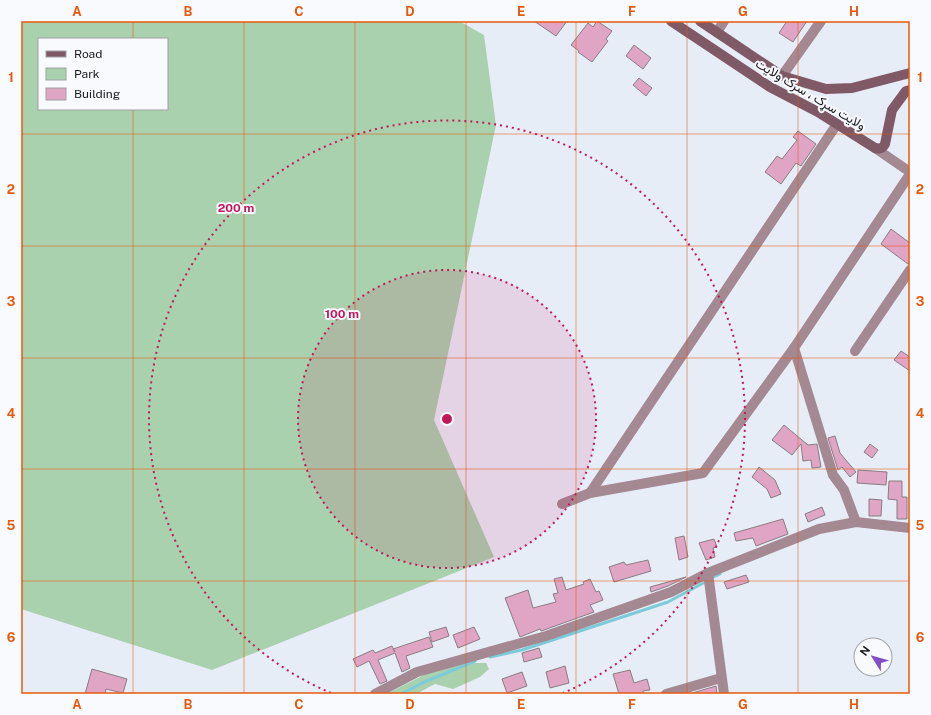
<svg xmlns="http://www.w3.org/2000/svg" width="931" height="715" viewBox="0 0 931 715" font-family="'Public Sans',Vazirmatn,sans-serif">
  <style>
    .green { fill: #a9d1ae; fill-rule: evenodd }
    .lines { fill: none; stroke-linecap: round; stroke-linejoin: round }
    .stream { stroke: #7bcbd9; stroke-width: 3 }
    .building { fill: #e0a5c5; stroke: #887d82 }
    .minor { stroke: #a48892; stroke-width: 10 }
    .secondary { stroke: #805967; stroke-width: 10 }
    .grid { fill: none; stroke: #e8590c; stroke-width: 1; stroke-opacity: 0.55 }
    .ring { fill: none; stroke: #c2185b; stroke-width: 2; stroke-dasharray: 2 4 }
    .labels { text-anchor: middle; stroke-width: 4; stroke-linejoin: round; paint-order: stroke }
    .street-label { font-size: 13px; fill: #17191d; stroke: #f8fafe }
    .centre { fill: #c2185b; stroke: #f8fafe; stroke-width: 2 }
    .ring-label { font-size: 12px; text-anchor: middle; font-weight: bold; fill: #c2185b; stroke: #f8fafe; stroke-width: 4; stroke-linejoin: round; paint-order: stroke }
    .neatline { fill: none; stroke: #e8590c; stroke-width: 1.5 }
    .grid-label { font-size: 13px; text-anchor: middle; font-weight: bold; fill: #e8590c }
  </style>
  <rect width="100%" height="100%" fill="#e7edf7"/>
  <g class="green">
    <path d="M21,21H459L484,35L496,125L434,420L494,557L212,670L21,609ZM39,39H167V109H39Z"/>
    <path d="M462,663H486L489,669L480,677L453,689L435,684L416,694H386L430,672Z"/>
  </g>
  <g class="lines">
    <g class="stream">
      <path d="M711,578L720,574"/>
      <path d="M490,657L522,650L668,602L707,581"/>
      <path d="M401,694L422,683L475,661"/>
    </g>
  </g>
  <g class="building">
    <path d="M534,21H567L556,36Z"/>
    <path d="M597,21L612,31L606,39L608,41L592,62L578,52L579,51L571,45L588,23L593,27Z"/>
    <path d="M787,21H807L793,42L779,33Z"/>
    <path d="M634,45L651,58L643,69L626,56Z"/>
    <path d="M639,78L652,88L646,96L633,85Z"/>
    <path d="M798,131L816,144L801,166L796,163L781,184L765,172L777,156L782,159L797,140L793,137Z"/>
    <path d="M891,229L910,243V264H908L881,244Z"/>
    <path d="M901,351L910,357V371L894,360Z"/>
    <path d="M784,425L808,445L817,444L821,467L812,468L811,460L803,461L801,444L792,455L772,440Z"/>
    <path d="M835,436L840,453L856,472L850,477L842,467L838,470L828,438Z"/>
    <path d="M870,444L878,450L872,458L864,452Z"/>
    <path d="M759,467L775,480L781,494L771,498L767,489L752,477Z"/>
    <path d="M858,470L887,472L886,485L857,483Z"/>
    <path d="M889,481H902V497H907V519H897V500L888,499Z"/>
    <path d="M869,499L882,500L881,516H869Z"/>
    <path d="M822,507L825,515L808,522L805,514Z"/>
    <path d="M783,519L788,534L756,546L753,538L736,541L734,533Z"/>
    <path d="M684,536L688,557L679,560L675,538Z"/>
    <path d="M714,539L717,547L713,548L715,557L706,560L699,543Z"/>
    <path d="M648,560L651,571L614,582L609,567L624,562L626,565Z"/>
    <path d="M746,575L749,582L727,589L724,582Z"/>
    <path d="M562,577L566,590L584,584L583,582L590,579L596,592L599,591L603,600L590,605L594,612L544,630L541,631L540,629L520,637L505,598L528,590L533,608L556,602L553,594L558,593L554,579Z"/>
    <path d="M686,577L668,586L651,592L650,587Z"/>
    <path d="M446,627L449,636L432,642L429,632Z"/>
    <path d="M474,627L480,639L458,648L453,635Z"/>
    <path d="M429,637L433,647L406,656L410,668L402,672L395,653L378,660L387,681L380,684L369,661L357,667L353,659L373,650L375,653L392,646L395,652L393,649Z"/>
    <path d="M539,648L542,657L524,662L522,653Z"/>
    <path d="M565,666L569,683L550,688L546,672Z"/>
    <path d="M92,669L127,679L123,693L106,689L105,694H85Z"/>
    <path d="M630,670L634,683L647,679L650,690L643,691V694H619L613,674Z"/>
    <path d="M522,672L527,686L507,693L502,679Z"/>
    <path d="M716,686L717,694H689Z"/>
  </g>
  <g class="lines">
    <g class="minor">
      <path d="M717,32L724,21"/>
      <path d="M782,76L821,21"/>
      <path d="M875,148L910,172"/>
      <path d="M794,348L833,475L844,490L856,522"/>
      <path d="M855,351L910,270"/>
      <path d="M590,493L837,124"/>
      <path d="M562,504L590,493L703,473L794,348L910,174"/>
      <path d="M708,573L724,694"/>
      <path d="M375,694L417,672L546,636L671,592L708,573L819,529L856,522L910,528"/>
      <path d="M666,694L721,678"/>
    </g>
    <g class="secondary">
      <path d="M671,21L770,87L818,112L875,148C880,149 882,149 885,144L892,110L906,91L910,90"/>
      <path d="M700,21L782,76L826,89L852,88L910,73"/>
    </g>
  </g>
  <path class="grid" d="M133,21V39M244,21V694M355,21V694M466,21V694M576,21V694M687,21V694M798,21V694M133,109V694M21,134H910M21,246H910M21,358H910M21,469H910M21,581H910"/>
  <circle cx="447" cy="419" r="149" fill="#c2185b" fill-opacity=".12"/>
  <g class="ring">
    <circle cx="447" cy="419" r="149"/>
    <path d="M331 693A298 298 0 1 1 563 693"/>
  </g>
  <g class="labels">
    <g class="street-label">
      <text transform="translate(811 94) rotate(31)" y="5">ولایت سړک ، سرک ولایت</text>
    </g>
  </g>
  <circle cx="447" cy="419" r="6" class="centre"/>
  <g class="ring-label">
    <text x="236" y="212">200 m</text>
    <text x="342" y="318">100 m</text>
  </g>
  <rect width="931" height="715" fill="none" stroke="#f8fafe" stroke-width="44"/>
  <rect x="38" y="38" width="130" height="72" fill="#f8fafe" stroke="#9ea0a4"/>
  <rect x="46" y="51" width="20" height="6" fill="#805967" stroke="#9ea0a4"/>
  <text x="74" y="58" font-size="12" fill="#17191d">Road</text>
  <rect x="46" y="68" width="20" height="12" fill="#a9d1ae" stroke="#9ea0a4"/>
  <text x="74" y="78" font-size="12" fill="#17191d">Park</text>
  <rect x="46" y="88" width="20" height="12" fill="#e0a5c5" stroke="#9ea0a4"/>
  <text x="74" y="98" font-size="12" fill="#17191d">Building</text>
  <g transform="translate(873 657) rotate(307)"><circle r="19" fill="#f8fafe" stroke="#9ea0a4"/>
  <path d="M0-3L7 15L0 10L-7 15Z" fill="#824dc5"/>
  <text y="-6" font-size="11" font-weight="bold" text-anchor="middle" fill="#17191d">N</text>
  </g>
  <rect x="22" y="22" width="887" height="671" class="neatline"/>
  <g class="grid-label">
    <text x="77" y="16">A</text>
    <text x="188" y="16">B</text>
    <text x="299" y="16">C</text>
    <text x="410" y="16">D</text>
    <text x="521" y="16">E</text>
    <text x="632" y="16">F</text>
    <text x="743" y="16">G</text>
    <text x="854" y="16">H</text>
    <text x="11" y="82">1</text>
    <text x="920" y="82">1</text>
    <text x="11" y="194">2</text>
    <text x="920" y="194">2</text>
    <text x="11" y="306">3</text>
    <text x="920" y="306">3</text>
    <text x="11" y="418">4</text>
    <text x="920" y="418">4</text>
    <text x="11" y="530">5</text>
    <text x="920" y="530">5</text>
    <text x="11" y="642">6</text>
    <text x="920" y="642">6</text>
    <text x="77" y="709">A</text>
    <text x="188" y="709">B</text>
    <text x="299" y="709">C</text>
    <text x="410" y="709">D</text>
    <text x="521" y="709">E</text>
    <text x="632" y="709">F</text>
    <text x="743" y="709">G</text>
    <text x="854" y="709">H</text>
  </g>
</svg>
